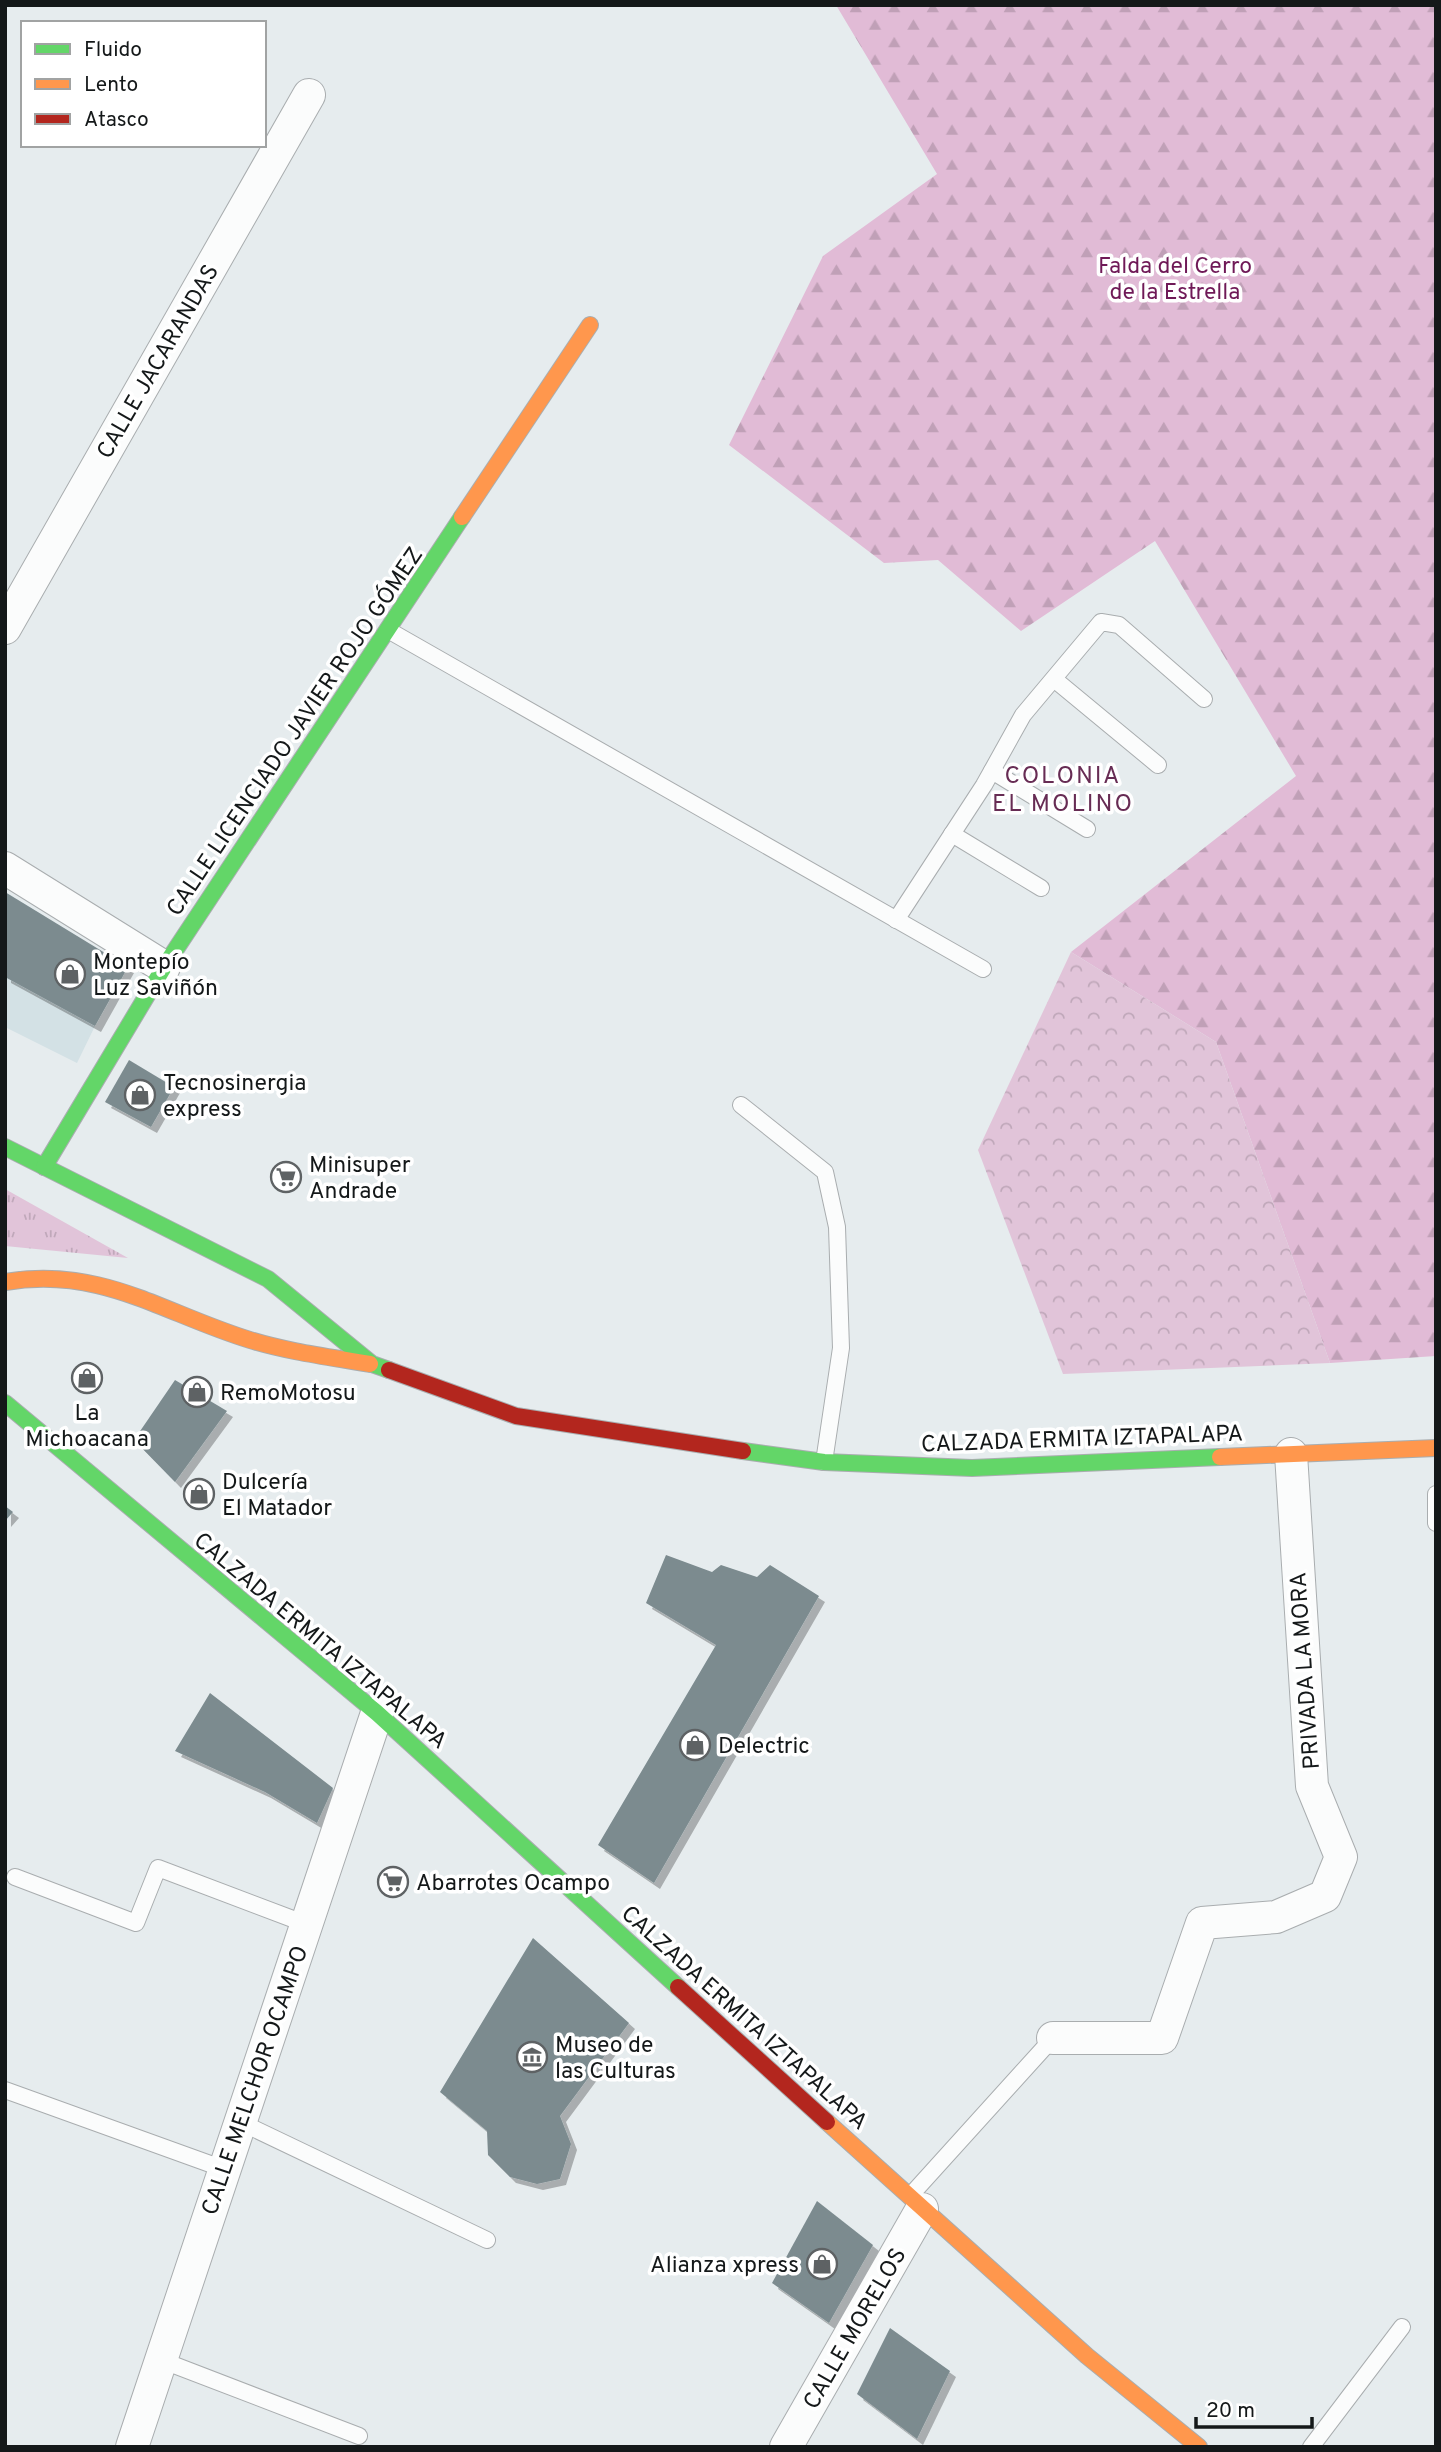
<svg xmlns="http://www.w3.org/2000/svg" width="1441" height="2452" viewBox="0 0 1441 2452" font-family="Overpass,sans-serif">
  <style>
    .built { fill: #d3e1e5 }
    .grass { fill: url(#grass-tufts) }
    .forest { fill: url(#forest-firs) }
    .park { fill: url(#park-crowns) }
    .building { fill: #7c8b8f; filter: url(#shadow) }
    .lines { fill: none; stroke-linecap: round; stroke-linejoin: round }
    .lane-casing { stroke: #a9adaf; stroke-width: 18 }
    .street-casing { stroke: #a9adaf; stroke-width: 34 }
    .fast-casing { stroke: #a9adaf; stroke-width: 18 }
    .slow-casing { stroke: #a9adaf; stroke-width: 18 }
    .jam-casing { stroke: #a9adaf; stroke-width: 18 }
    .lane { stroke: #fbfcfc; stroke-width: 16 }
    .street { stroke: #fbfcfc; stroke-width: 32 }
    .fast { stroke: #63d668; stroke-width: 16 }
    .slow { stroke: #ff974d; stroke-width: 16 }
    .jam { stroke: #b3261e; stroke-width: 16 }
    .labels { text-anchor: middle; stroke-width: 7; stroke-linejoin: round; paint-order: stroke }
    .park-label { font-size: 23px; fill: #6f1957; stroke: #fff }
    .street-label { font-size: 23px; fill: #141819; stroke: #fff }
    .poi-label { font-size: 23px; fill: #141819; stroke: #fff; text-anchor: start }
    .neighbourhood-label { font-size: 24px; letter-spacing: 2px; fill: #672c54; stroke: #fff }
  </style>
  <defs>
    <pattern id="grass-tufts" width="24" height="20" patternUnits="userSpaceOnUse" patternTransform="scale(1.75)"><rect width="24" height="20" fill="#e1c4d9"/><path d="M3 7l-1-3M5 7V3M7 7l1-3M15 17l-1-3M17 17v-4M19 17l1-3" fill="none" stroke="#c0a8ba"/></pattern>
    <pattern id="forest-firs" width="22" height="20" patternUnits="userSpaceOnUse" patternTransform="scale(1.75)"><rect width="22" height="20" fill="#e1bbd6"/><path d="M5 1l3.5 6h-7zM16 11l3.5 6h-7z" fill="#c0a0b7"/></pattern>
    <pattern id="park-crowns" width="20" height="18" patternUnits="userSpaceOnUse" patternTransform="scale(1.75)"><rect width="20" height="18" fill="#e1c4d9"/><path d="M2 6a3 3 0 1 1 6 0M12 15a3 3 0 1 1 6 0" fill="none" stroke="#c0a8ba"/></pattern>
    <filter id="shadow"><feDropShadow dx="6" dy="6" stdDeviation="0" flood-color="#0004"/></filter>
  </defs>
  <rect width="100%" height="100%" fill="#e6ecee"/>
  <path class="built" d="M5,892L44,916L14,981L95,1026L77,1063L5,1027Z"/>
  <path class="grass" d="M5,1189L128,1258L5,1246Z"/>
  <path class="forest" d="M836,5H1436V1356L1330,1363L1216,1042L1071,952L1296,776L1155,541L1021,631L938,560L884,563L729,445L823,256L937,174Z"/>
  <path class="park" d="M1071,952L1216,1042L1330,1363L1063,1374L978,1150Z"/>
  <g class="building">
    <path d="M5,892L128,967L95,1026L5,977Z"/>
    <path d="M129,1060L174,1087L151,1127L105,1102Z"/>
    <path d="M175,1380L227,1411L175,1482L134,1440Z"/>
    <path d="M5,1506L13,1512L5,1521Z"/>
    <path d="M666,1555L712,1572L721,1565L757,1577L770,1565L819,1596L654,1883L598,1845L716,1645L646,1603Z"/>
    <path d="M210,1693L333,1788L317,1823L265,1792L175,1751Z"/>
    <path d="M533,1938L629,2023L560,2116L571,2144L560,2179L537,2184L510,2177L488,2155L487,2131L440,2092Z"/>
    <path d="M817,2201L873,2245L829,2323L772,2283Z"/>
    <path d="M890,2328L950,2371L917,2439L857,2394Z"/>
  </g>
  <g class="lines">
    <g class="lane-casing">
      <g id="lane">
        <path d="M388,630L983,969"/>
        <path d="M1054,679L1158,765"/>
        <path d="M992,771L1087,829"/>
        <path d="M952,834L1041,888"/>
        <path d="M896,920L984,785L1023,715L1101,622L1119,625L1204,699"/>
        <path d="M741,1105L825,1172L837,1227L841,1348L824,1462"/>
        <path d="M1436,1494V1523"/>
        <path d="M15,1877L136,1923L158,1868L306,1924"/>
        <path d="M5,2090L224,2169"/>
        <path d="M240,2122L487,2240"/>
        <path d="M910,2196L1053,2038"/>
        <path d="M161,2360L359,2436"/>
        <path d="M1311,2447L1402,2327"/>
      </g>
    </g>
    <g class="street-casing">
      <g id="street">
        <path d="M5,628L309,95"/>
        <path d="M5,868L164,967"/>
        <path d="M1053,2038H1162L1202,1923L1276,1917L1325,1896L1341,1857L1312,1786L1291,1454"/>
        <path d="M132,2447L377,1713"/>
        <path d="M786,2447L922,2209"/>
      </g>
    </g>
    <g class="fast-casing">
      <g id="fast">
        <path d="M5,1147L268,1279L372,1364L389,1370"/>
        <path d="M44,1167L164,967L462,517"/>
        <path d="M5,1403L377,1713L678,1987"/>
        <path d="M743,1451L824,1462L972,1468L1220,1457"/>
      </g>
    </g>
    <g class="slow-casing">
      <g id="slow">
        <path d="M462,517L590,325"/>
        <path d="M5,1282C102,1266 162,1313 250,1340C289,1352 330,1357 370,1364"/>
        <path d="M1220,1457L1436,1448"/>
        <path d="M827,2122L1087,2356L1199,2447"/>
      </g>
    </g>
    <g class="jam-casing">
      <g id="jam">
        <path d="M389,1370L516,1416L743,1451"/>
        <path d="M678,1987L827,2122"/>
      </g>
    </g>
    <use href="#lane" class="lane"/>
    <use href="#street" class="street"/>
    <use href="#fast" class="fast"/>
    <use href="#slow" class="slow"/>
    <use href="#jam" class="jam"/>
  </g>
  <defs>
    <g id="shop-ring" transform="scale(1.575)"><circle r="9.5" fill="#fff" stroke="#5e6264" stroke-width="1.5"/><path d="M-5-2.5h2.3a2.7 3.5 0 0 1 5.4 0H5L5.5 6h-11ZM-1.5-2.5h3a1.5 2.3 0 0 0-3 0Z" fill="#5e6264"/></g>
    <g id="supermarket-ring" transform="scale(1.575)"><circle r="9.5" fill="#fff" stroke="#5e6264" stroke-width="1.5"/><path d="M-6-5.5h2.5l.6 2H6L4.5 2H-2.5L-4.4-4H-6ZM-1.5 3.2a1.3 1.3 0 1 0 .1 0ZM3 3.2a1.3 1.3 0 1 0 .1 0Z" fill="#5e6264"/></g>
    <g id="museum-ring" transform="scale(1.575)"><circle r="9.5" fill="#fff" stroke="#5e6264" stroke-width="1.5"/><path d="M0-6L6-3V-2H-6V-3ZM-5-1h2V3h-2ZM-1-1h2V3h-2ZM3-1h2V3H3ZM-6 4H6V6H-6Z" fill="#5e6264"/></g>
  </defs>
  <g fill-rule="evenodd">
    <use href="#shop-ring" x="70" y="974"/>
    <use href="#shop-ring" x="140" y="1095"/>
    <use href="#supermarket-ring" x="286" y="1177"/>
    <use href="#shop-ring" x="87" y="1378"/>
    <use href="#shop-ring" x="197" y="1392"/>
    <use href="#shop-ring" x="199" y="1494"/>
    <use href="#shop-ring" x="695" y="1745"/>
    <use href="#supermarket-ring" x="393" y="1882"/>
    <use href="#museum-ring" x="532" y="2057"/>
    <use href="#shop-ring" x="822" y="2264"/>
  </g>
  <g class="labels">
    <g class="park-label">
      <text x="1175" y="273">Falda del Cerro<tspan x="1175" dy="26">de la Estrella</tspan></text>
    </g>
    <g class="street-label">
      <text transform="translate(157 361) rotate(-60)" y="8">CALLE JACARANDAS</text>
      <text transform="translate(294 731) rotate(-56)" y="8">CALLE LICENCIADO JAVIER ROJO GÓMEZ</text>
      <text transform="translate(1082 1438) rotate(-2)" y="8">CALZADA ERMITA IZTAPALAPA</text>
      <text transform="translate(321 1640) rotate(40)" y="8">CALZADA ERMITA IZTAPALAPA</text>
      <text transform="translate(1304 1671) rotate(-94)" y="8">PRIVADA LA MORA</text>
      <text transform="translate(745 2017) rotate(42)" y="8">CALZADA ERMITA IZTAPALAPA</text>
      <text transform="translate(254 2080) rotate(-71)" y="8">CALLE MELCHOR OCAMPO</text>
      <text transform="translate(854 2328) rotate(-60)" y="8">CALLE MORELOS</text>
    </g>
    <g class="poi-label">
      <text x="93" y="969">Montepío<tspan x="93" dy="26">Luz Saviñón</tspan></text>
      <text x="163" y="1090">Tecnosinergia<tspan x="163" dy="26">express</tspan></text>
      <text x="309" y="1172">Minisuper<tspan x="309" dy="26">Andrade</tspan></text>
      <text x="220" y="1400">RemoMotosu</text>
      <text x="87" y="1420" text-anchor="middle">La<tspan x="87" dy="26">Michoacana</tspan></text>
      <text x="222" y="1489">Dulcería<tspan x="222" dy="26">El Matador</tspan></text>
      <text x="718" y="1753">Delectric</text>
      <text x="416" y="1890">Abarrotes Ocampo</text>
      <text x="555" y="2052">Museo de<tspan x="555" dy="26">las Culturas</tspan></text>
      <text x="799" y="2272" text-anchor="end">Alianza xpress</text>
    </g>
    <g class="neighbourhood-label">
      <text x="1063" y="783">COLONIA<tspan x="1063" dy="28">EL MOLINO</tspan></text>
    </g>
  </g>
  <rect width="1441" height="2452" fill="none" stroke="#141819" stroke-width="14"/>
  <rect x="21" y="21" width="245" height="126" fill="#ffffff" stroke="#a1a3a3" stroke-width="2"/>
  <rect x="35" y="44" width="35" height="10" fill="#63d668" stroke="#a1a3a3" stroke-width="2"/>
  <text x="84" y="56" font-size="21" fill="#141819">Fluido</text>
  <rect x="35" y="79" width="35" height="10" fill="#ff974d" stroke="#a1a3a3" stroke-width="2"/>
  <text x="84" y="91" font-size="21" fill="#141819">Lento</text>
  <rect x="35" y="114" width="35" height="10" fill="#b3261e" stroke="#a1a3a3" stroke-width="2"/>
  <text x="84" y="126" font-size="21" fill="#141819">Atasco</text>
  <path d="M1196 2417v10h116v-10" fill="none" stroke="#141819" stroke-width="3.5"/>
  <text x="1206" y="2417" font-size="21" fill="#141819" stroke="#ffffff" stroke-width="5" paint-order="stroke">20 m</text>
</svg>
